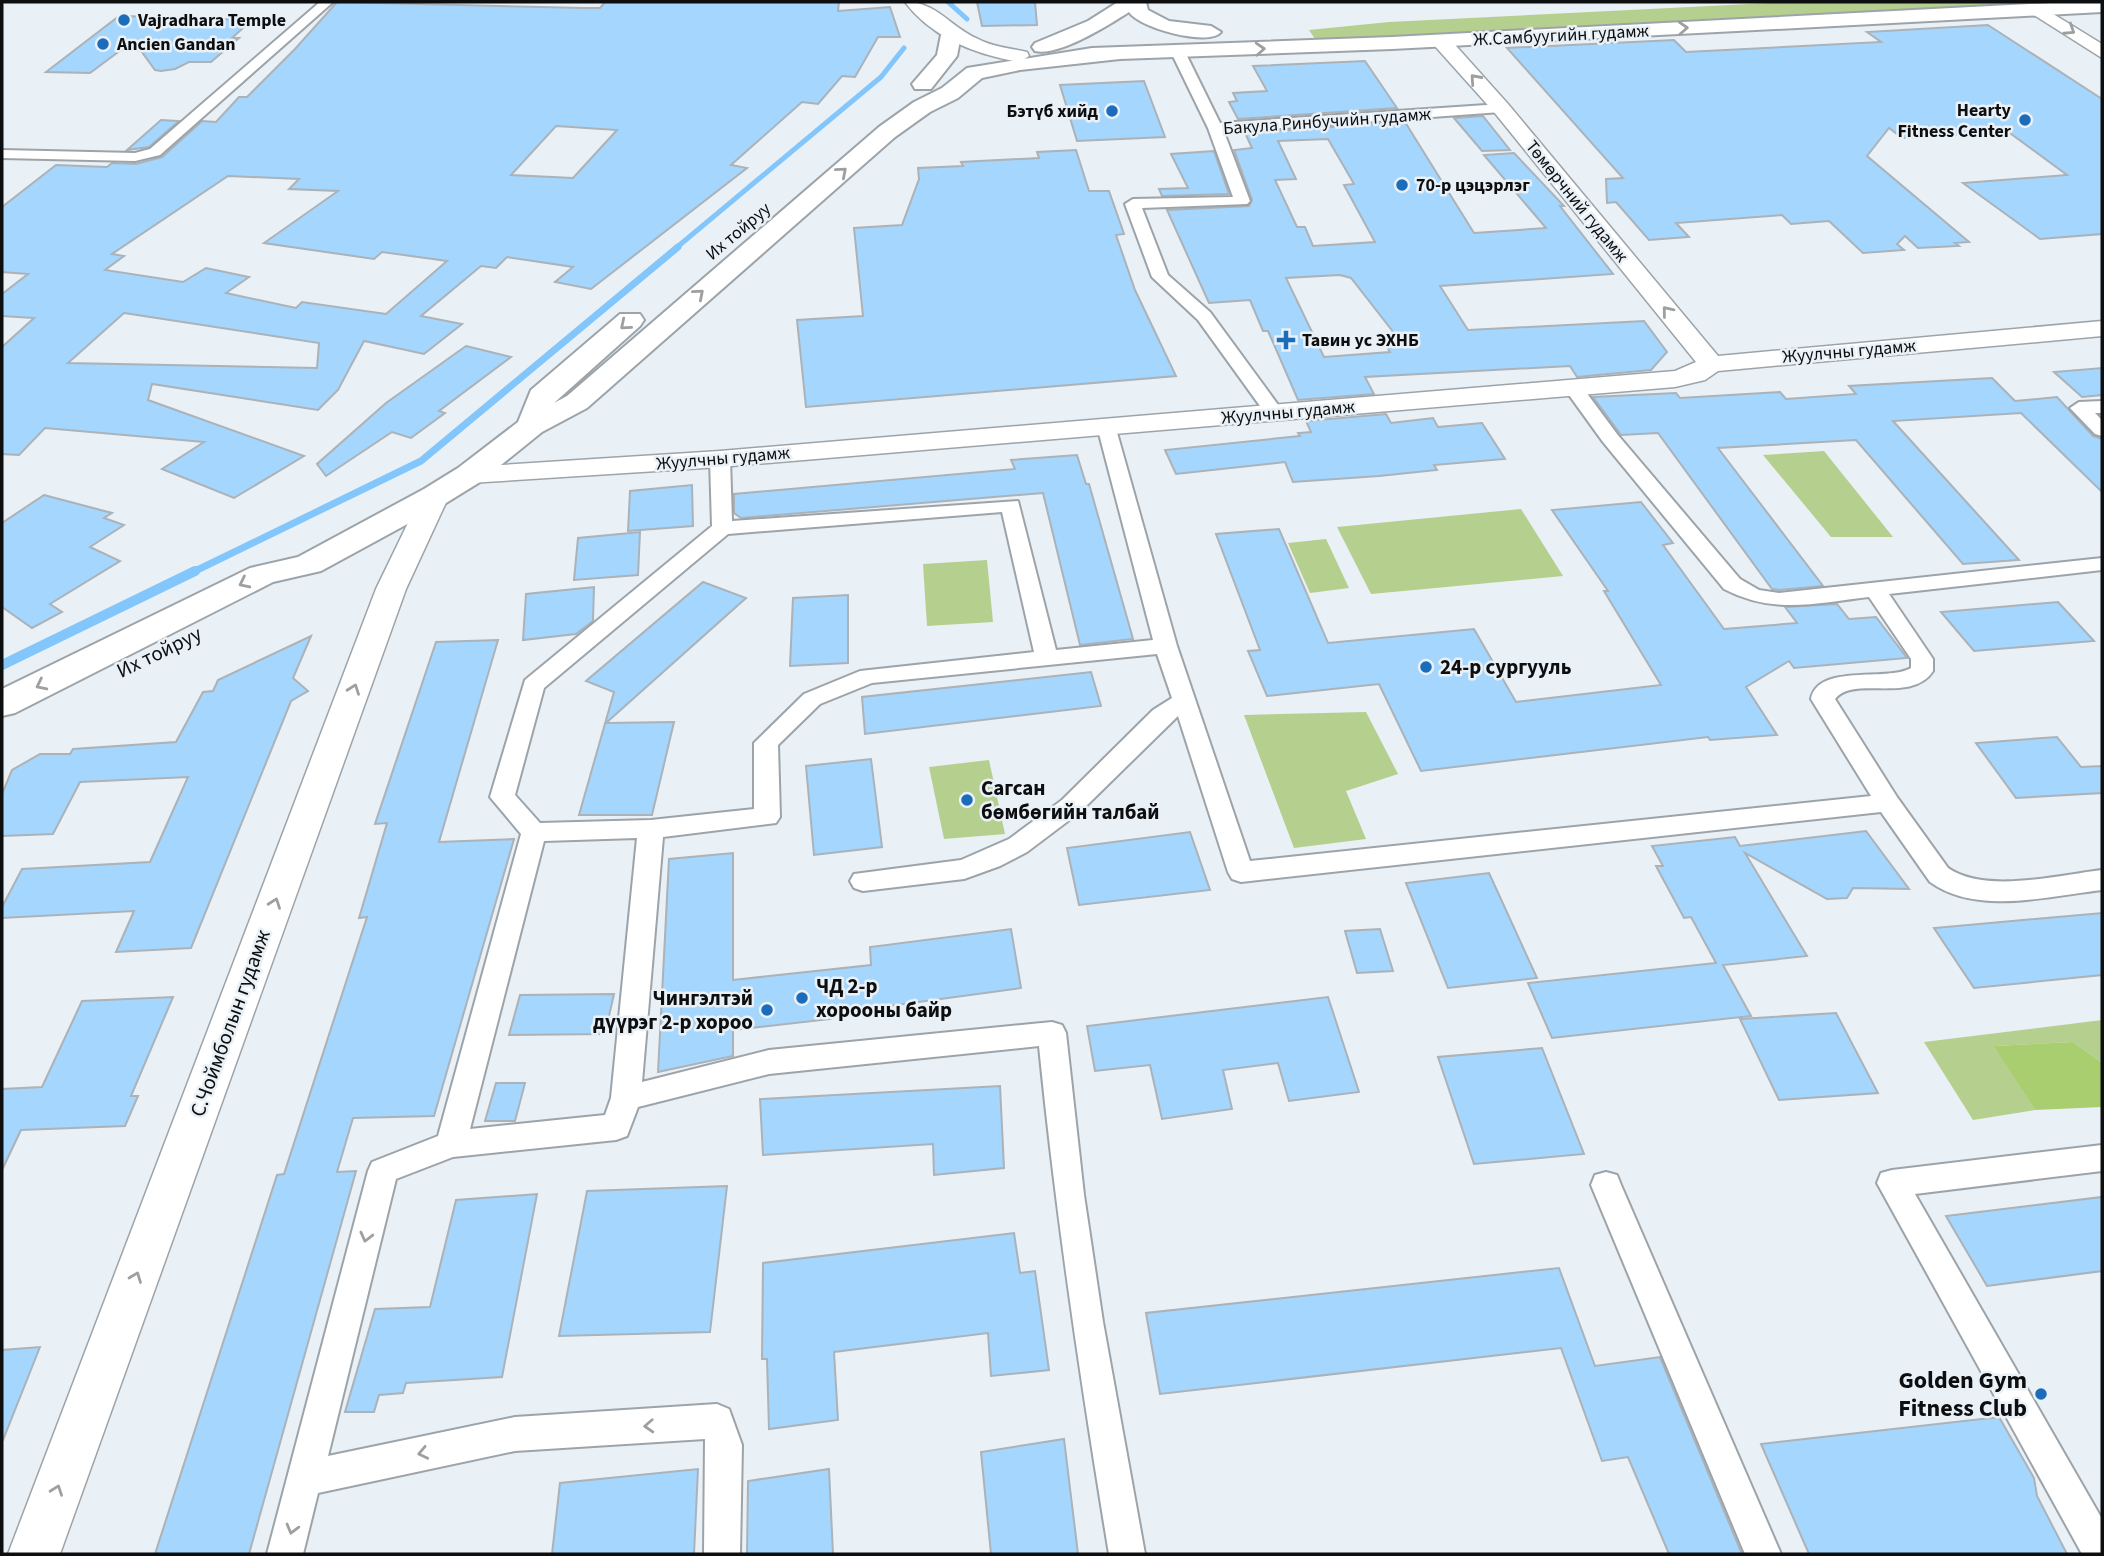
<svg xmlns="http://www.w3.org/2000/svg" width="2104" height="1556" viewBox="0 0 2104 1556" font-family="'Source Sans 3',sans-serif">
  <style>
    .green { fill: #b5cf8f }
    .forest { fill: #a9ce70 }
    .lines { fill: none; stroke-linecap: round; stroke-linejoin: round }
    .stream-far2 { stroke: #82c6fb; stroke-width: 5 }
    .stream-far1 { stroke: #82c6fb; stroke-width: 7 }
    .stream { stroke: #82c6fb; stroke-width: 10 }
    .building { fill: #a4d6fe; stroke: #abb2b8; stroke-width: 2; fill-rule: evenodd }
    .street-casing { stroke: #9da4a9; stroke-width: 4 }
    .secondary-casing { stroke: #9da4a9; stroke-width: 3 }
    .primary-casing { stroke: #9da4a9; stroke-width: 4 }
    .street { fill: #fff; fill-rule: evenodd }
    .secondary { fill: #fff; fill-rule: evenodd }
    .primary { fill: #fff; fill-rule: evenodd }
    .oneway { stroke: #9e9f9f }
    .poi-dot { fill: #1b6cba; stroke: #e9f0f6; stroke-width: 2.5 }
    .labels { text-anchor: middle; stroke-width: 5; stroke-linejoin: round; paint-order: stroke }
    .far-poi-label { font-size: 18px; font-weight: bold; fill: #0c0e10; stroke: #e9f0f6; text-anchor: start }
    .far-street-label { font-size: 18px; fill: #0c0e10; stroke: #e9f0f6 }
    .street-label { font-size: 21px; fill: #0c0e10; stroke: #e9f0f6 }
    .poi-label { font-size: 21px; font-weight: bold; fill: #0c0e10; stroke: #e9f0f6; text-anchor: start }
    .near-poi-label { font-size: 24px; font-weight: bold; fill: #0c0e10; stroke: #e9f0f6; text-anchor: end }
  </style>
  <rect width="100%" height="100%" fill="#e9f0f6"/>
  <g class="green">
    <path d="M1792,2H2102L1317,42L1309,30L1389,22Z"/>
    <path d="M1824,451L1893,537H1831L1763,455Z"/>
    <path d="M1521,509L1563,576L1371,594L1337,527Z"/>
    <path d="M1326,539L1349,588L1310,593L1288,543Z"/>
    <path d="M987,560L993,622L927,626L923,564Z"/>
    <path d="M1366,712L1398,774L1346,791L1366,839L1294,848L1244,715Z"/>
    <path d="M989,760L1005,834L944,839L929,767Z"/>
    <path d="M2102,1020V1063L2073,1042L1995,1046L2035,1110L1973,1120L1924,1042Z"/>
  </g>
  <path class="forest" d="M2073,1042L2102,1063V1107L2035,1110L1994,1046Z"/>
  <g class="lines">
    <g class="stream-far2">
      <path d="M948,2L967,19"/>
      <path d="M676,248L881,77L904,48"/>
    </g>
    <path class="stream-far1" d="M191,573L421,461L678,247"/>
    <path class="stream" d="M2,665L195,571"/>
  </g>
  <g class="building">
    <path d="M337,2L584,8H600L605,2H839L838,11L890,7L900,37H878L855,77L842,76L818,104L802,102L731,165L747,168L591,289L555,282L573,267L507,257L496,268L481,266L421,316L462,324L424,354L364,341L338,390L318,410L152,384L148,400L304,456L234,498L162,469L204,442L45,428L19,455L2,454V347L34,318L2,316V294L28,274L2,272V207L56,165L107,167L112,163L136,164L162,157L202,121L216,122L239,97H247L295,49ZM556,126L617,130L573,178L511,175ZM228,176L299,179L289,189L338,191L264,243L374,259L382,252L447,261L386,314L302,302L296,308L226,293L249,277L206,268L183,282L105,270L124,256L112,254ZM124,313L319,343L317,368L68,363Z"/>
    <path d="M977,2H1035L1037,25L982,26Z"/>
    <path d="M119,16L173,17L252,20L232,38H239L211,62H189L175,69L161,71L155,70L141,51L121,50L90,73L46,72Z"/>
    <path d="M1988,25L2102,99V234L2040,239L1963,183L2067,175L2007,131L1902,138L1889,128L1867,156L1969,242L1955,243L1959,246L1918,248L1905,236L1897,244L1904,250L1863,253L1829,221L1791,224L1782,215L1676,223L1689,237L1649,240L1616,202L1607,203L1606,179L1623,178L1507,48L1674,40L1686,52L1881,42L1867,32Z"/>
    <path d="M1365,61L1397,108L1238,119L1229,102L1237,101L1233,93L1267,91L1253,66Z"/>
    <path d="M1144,81L1165,137L1077,141L1060,85Z"/>
    <path d="M1483,116L1510,150L1482,151L1454,118Z"/>
    <path d="M161,120L179,121L149,147L127,150Z"/>
    <path d="M1405,122L1474,233L1546,228L1484,155L1514,153L1564,206H1560L1613,274L1440,286L1468,330L1644,321L1667,352L1651,370L1577,377L1570,366L1365,377L1374,394L1298,400L1268,331H1263L1250,300L1209,303L1167,210L1249,206L1252,200L1234,150L1252,148L1245,133ZM1328,139L1354,184L1344,185L1375,242L1313,246L1305,227H1297L1275,180L1296,179L1278,141ZM1340,275L1351,278L1401,342L1385,343L1390,352L1324,357L1286,278Z"/>
    <path d="M1076,150L1089,191H1109L1124,234L1116,235L1135,290L1176,376L806,407L797,320L863,316L854,228L902,225L919,179L918,168L963,166L961,162L1039,158L1037,152Z"/>
    <path d="M1214,151L1229,194L1162,196L1159,189L1188,188L1171,154Z"/>
    <path d="M466,346L511,357L439,411L445,413L411,438L392,432L326,476L317,464L386,403Z"/>
    <path d="M2102,368V395L2082,397L2054,372Z"/>
    <path d="M1992,378L2015,401L2057,397L2093,436L2102,439V492L2021,413L1893,421L2019,560L1963,564L1856,440L1718,448L1823,586L1779,590L1772,589L1658,433L1621,435L1593,397L1676,393L1680,398L1780,392L1786,399L1856,394L1849,386Z"/>
    <path d="M1386,414L1391,423L1433,418L1438,427L1482,423L1505,459L1434,465L1437,470L1379,476L1293,482L1285,462L1176,474L1165,450L1300,436L1298,433L1311,432L1306,421Z"/>
    <path d="M1077,455L1086,484H1089L1133,639L1080,645L1043,493L741,518L734,513V494L1015,469L1011,460Z"/>
    <path d="M692,485L693,526L628,531L630,491Z"/>
    <path d="M44,495L112,513L104,518L124,525L90,547L120,561L50,604L62,612L32,628L2,607V523Z"/>
    <path d="M1641,502L1673,543L1663,545L1724,629L1797,623L1785,607L1837,604L1849,619L1876,617L1907,658L1794,668L1789,661L1746,687L1777,735L1710,740L1708,737L1421,771L1379,684L1267,696L1248,651L1260,650L1216,534L1279,529L1328,643L1474,629L1516,702L1661,685L1604,591H1608L1552,510Z"/>
    <path d="M640,532L638,575L574,580L578,538Z"/>
    <path d="M703,582L746,598L606,723L674,722L652,815H579L614,692L586,681Z"/>
    <path d="M594,587L593,621L576,634L523,640L526,594Z"/>
    <path d="M848,595V663L790,666L793,598Z"/>
    <path d="M2058,602L2094,641L1974,651L1941,612Z"/>
    <path d="M311,636L293,678L308,691L291,701L191,948L116,952L134,911L2,918V907L22,869L150,862L188,777L80,782L53,834L2,836V794L12,770L40,754H70L73,749L176,742L203,692L213,691L218,680Z"/>
    <path d="M498,640L439,842L514,839L434,1116L353,1118L337,1172L356,1171L249,1554H155L277,1175L284,1174L367,917L359,918L387,823L375,824L436,642Z"/>
    <path d="M1091,672L1101,706L865,734L862,697Z"/>
    <path d="M2057,737L2081,767L2102,766V793L2016,798L1976,743Z"/>
    <path d="M871,759L882,847L814,855L806,766Z"/>
    <path d="M1866,831L1909,889L1853,888L1847,898L1827,899L1745,853L1807,956L1723,965L1751,1016L1552,1038L1528,983L1716,963L1691,917L1684,918L1656,866H1663L1652,846L1735,837L1740,846Z"/>
    <path d="M1190,832L1210,890L1079,905L1067,848Z"/>
    <path d="M733,853V980L871,965L870,947L1011,929L1021,988L830,1014L831,1019L733,1030V1056L658,1072L669,859Z"/>
    <path d="M1489,873L1537,978L1448,988L1406,883Z"/>
    <path d="M2102,913V975L1974,988L1934,928Z"/>
    <path d="M1380,929L1393,971L1357,973L1345,931Z"/>
    <path d="M614,994L605,1034L509,1035L520,995Z"/>
    <path d="M173,997L131,1096H138L125,1126L21,1130L2,1170V1089L42,1087L82,1001Z"/>
    <path d="M1328,997L1359,1092L1289,1101L1278,1063L1223,1070L1232,1109L1162,1119L1150,1065L1095,1071L1087,1026Z"/>
    <path d="M1836,1013L1878,1093L1779,1100L1740,1019Z"/>
    <path d="M1542,1048L1584,1154L1474,1164L1438,1057Z"/>
    <path d="M496,1083H525L515,1121H485Z"/>
    <path d="M1000,1086L1004,1168L934,1175L933,1144L763,1155L760,1099Z"/>
    <path d="M727,1186L710,1332L559,1336L587,1191Z"/>
    <path d="M537,1194L502,1377L406,1383L403,1393L379,1395L374,1412H345L375,1309L430,1307L456,1200Z"/>
    <path d="M2102,1197V1271L1987,1286L1946,1216Z"/>
    <path d="M1014,1233L1020,1273L1035,1271L1049,1370L991,1376L988,1333L834,1352L838,1420L769,1429L767,1359H762L763,1263Z"/>
    <path d="M1559,1268L1595,1366L1660,1357L1742,1554H1669L1628,1457L1602,1461L1561,1348L1160,1394L1146,1313Z"/>
    <path d="M40,1347L3,1440H2V1350Z"/>
    <path d="M1999,1417L2034,1478L2037,1496L2067,1554H1809L1761,1444Z"/>
    <path d="M1064,1439L1078,1554H991L981,1452Z"/>
    <path d="M698,1469L694,1554H552L560,1483Z"/>
    <path d="M829,1469L833,1554H747L748,1481Z"/>
  </g>
  <g class="lines">
    <g class="street-casing">
      <g id="street">
        <path d="M320,2H333L160,155L135,161L2,158V150L135,153L150,149Z"/>
        <path d="M1178,48L1185,52L1220,123L1501,104L1508,108L1501,112L1224,132L1250,201L1247,204L1142,208L1168,275L1210,312L1284,413L1282,417H1268L1198,320L1152,277L1125,204L1133,199L1233,197L1208,128L1171,52Z"/>
        <path d="M1573,382L1580,384L1617,434L1740,579L1759,590L1779,593L2102,558V570L1889,594L1933,659V671C1912,704 1853,675 1835,699L1897,797L1948,868C1985,894 2059,875 2102,870V890C2048,896 1977,916 1930,882L1881,812L1241,882L1232,879L1228,872L1178,716L1080,812L1027,852L1000,866L964,879L863,891L854,888L850,881L854,874L961,860L1009,839L1062,800L1153,710L1172,698L1157,654L872,683L820,704L778,745L780,817L776,823L663,837L642,1082L769,1050L1052,1022L1062,1025L1066,1033L1084,1195L1103,1322L1145,1554H1109C1081,1385 1056,1217 1039,1046L769,1074L638,1107L627,1136L616,1140L453,1157L396,1179L328,1456L515,1417L717,1404L729,1409L742,1445L740,1554H704L705,1439L515,1451L318,1493L303,1554H267L368,1171L372,1162L438,1136L521,834L490,797L525,680L712,526L710,459L713,455L720,453L730,459L732,521L1018,501L1056,650L1153,640L1097,426L1107,420L1114,422L1177,646L1250,861L1871,796L1811,699C1818,663 1887,682 1911,668V659L1869,597C1816,603 1774,615 1724,589L1603,442L1564,388ZM1002,512L1034,652L860,671L804,694L754,743V809L651,820L540,823L515,795L544,688L728,534ZM637,838L611,1098L605,1115L470,1129L544,841Z"/>
        <path d="M2102,401V413H2095L2102,420V436L2095,434L2070,408L2079,402Z"/>
        <path d="M2102,1145V1171L1915,1194L2102,1519V1554H2082L1877,1183L1881,1173L1892,1170Z"/>
        <path d="M1606,1172L1617,1175L1621,1185L1781,1554H1745L1591,1185L1595,1175Z"/>
      </g>
    </g>
    <g class="secondary-casing">
      <g id="secondary">
        <path d="M905,2C936,1 950,27 978,39C993,47 1010,48 1027,52L1029,56L1020,62C977,55 932,38 905,2Z"/>
        <path d="M2037,4L2102,44V58L2031,13L2028,9Z"/>
        <path d="M1441,35L1448,37L1508,104L1718,356L2102,321V336L1718,371L1705,380L1675,387L720,467L469,483L459,481L455,475L459,469L469,467L720,451L1675,371L1696,362L1494,112L1434,45L1432,41L1434,37Z"/>
        <path d="M435,487L445,490L449,496L406,589L60,1554H8L376,589L421,496L425,490Z"/>
      </g>
    </g>
    <g class="primary-casing">
      <g id="primary">
        <path d="M1118,2H1146L1148,10L1169,21L1211,26L1221,32C1209,47 1139,28 1129,12C1109,25 1058,57 1035,51L1032,47L1035,43L1088,21Z"/>
        <path d="M2070,2H2102V12L1392,49L1120,59L1020,70L982,78L958,98L930,112L895,137L587,408L542,432L480,482L446,503L321,571L273,582L15,713L2,716V689L250,568L298,557L424,489L458,468L518,422L531,390L620,314H640L644,320L640,326L554,403L567,396L879,127L914,102L942,88L967,68L1092,48L1392,37Z"/>
        <path d="M951,29L961,35L957,56L931,89H915L912,84L937,55L941,35Z"/>
      </g>
    </g>
    <use href="#street" class="street"/>
    <use href="#secondary" class="secondary"/>
    <use href="#primary" class="primary"/>
  </g>
  <defs><path id="oneway-chevron" d="M-2-3.5L2.5 0L-2 3.5" fill="none" stroke-width="1.6" stroke-linecap="round" stroke-linejoin="round" transform="scale(1.75)"/></defs>
  <g class="oneway">
    <use href="#oneway-chevron" transform="translate(1683 28) rotate(-3)"/>
    <use href="#oneway-chevron" transform="translate(2070 30) rotate(33)"/>
    <use href="#oneway-chevron" transform="translate(1260 49) rotate(-3)"/>
    <use href="#oneway-chevron" transform="translate(1475 79) rotate(-132)"/>
    <use href="#oneway-chevron" transform="translate(842 172) rotate(-41)"/>
    <use href="#oneway-chevron" transform="translate(699 294) rotate(-41)"/>
    <use href="#oneway-chevron" transform="translate(1667 311) rotate(-129)"/>
    <use href="#oneway-chevron" transform="translate(625 325) rotate(140)"/>
    <use href="#oneway-chevron" transform="translate(244 583) rotate(154)"/>
    <use href="#oneway-chevron" transform="translate(41 685) rotate(154)"/>
    <use href="#oneway-chevron" transform="translate(354 689) rotate(-70)"/>
    <use href="#oneway-chevron" transform="translate(275 903) rotate(-70)"/>
    <use href="#oneway-chevron" transform="translate(366 1237) rotate(104)"/>
    <use href="#oneway-chevron" transform="translate(136 1277) rotate(-69)"/>
    <use href="#oneway-chevron" transform="translate(649 1426) rotate(177)"/>
    <use href="#oneway-chevron" transform="translate(423 1453) rotate(168)"/>
    <use href="#oneway-chevron" transform="translate(57 1490) rotate(-70)"/>
    <use href="#oneway-chevron" transform="translate(292 1529) rotate(105)"/>
  </g>
  <g class="poi-dot">
    <circle cx="124" cy="20" r="7"/>
    <circle cx="103" cy="44" r="7"/>
    <circle cx="1112" cy="111" r="7"/>
    <circle cx="2025" cy="120" r="7"/>
    <circle cx="1402" cy="185" r="7"/>
    <path d="M1282.5 329.5h7v7h7v7h-7v7h-7v-7h-7v-7h7z"/>
    <circle cx="1426" cy="667" r="7"/>
    <circle cx="967" cy="800" r="7"/>
    <circle cx="802" cy="998" r="7"/>
    <circle cx="767" cy="1010" r="7"/>
    <circle cx="2041" cy="1394" r="7"/>
  </g>
  <g class="labels">
    <g class="far-poi-label">
      <text x="138" y="26">Vajradhara Temple</text>
      <text x="117" y="50">Ancien Gandan</text>
      <text x="2011" y="116" text-anchor="end">Hearty<tspan x="2011" dy="21">Fitness Center</tspan></text>
      <text x="1098" y="117" text-anchor="end">Бэтүб хийд</text>
      <text x="1416" y="191">70-р цэцэрлэг</text>
      <text x="1302" y="346">Тавин ус ЭХНБ</text>
    </g>
    <g class="far-street-label">
      <text transform="translate(1561 35) rotate(-3)" y="6">Ж.Самбуугийн гудамж</text>
      <text transform="translate(1327 121) rotate(-4)" y="6">Бакула Ринбучийн гудамж</text>
      <text transform="translate(1577 201) rotate(51)" y="6">Төмөрчний гудамж</text>
      <text transform="translate(738 231) rotate(-40)" y="6">Их тойруу</text>
      <text transform="translate(1849 351) rotate(-5)" y="6">Жуулчны гудамж</text>
      <text transform="translate(1288 412) rotate(-5)" y="6">Жуулчны гудамж</text>
      <text transform="translate(723 458) rotate(-5)" y="6">Жуулчны гудамж</text>
    </g>
    <g class="street-label">
      <text transform="translate(159 652) rotate(-26)" y="7">Их тойруу</text>
      <text transform="translate(230 1023) rotate(-70)" y="7">С.Чоймболын гудамж</text>
    </g>
    <g class="poi-label">
      <text x="1440" y="674">24-р сургууль</text>
      <text x="981" y="795">Сагсан<tspan x="981" dy="24">бөмбөгийн талбай</tspan></text>
      <text x="816" y="993">ЧД 2-р<tspan x="816" dy="24">хорооны байр</tspan></text>
      <text x="753" y="1005" text-anchor="end">Чингэлтэй<tspan x="753" dy="24">дүүрэг 2-р хороо</tspan></text>
    </g>
    <g class="near-poi-label">
      <text x="2027" y="1388">Golden Gym<tspan x="2027" dy="28">Fitness Club</tspan></text>
    </g>
  </g>
  <rect width="2104" height="1556" fill="none" stroke="#0c0e10" stroke-width="7"/>
</svg>
